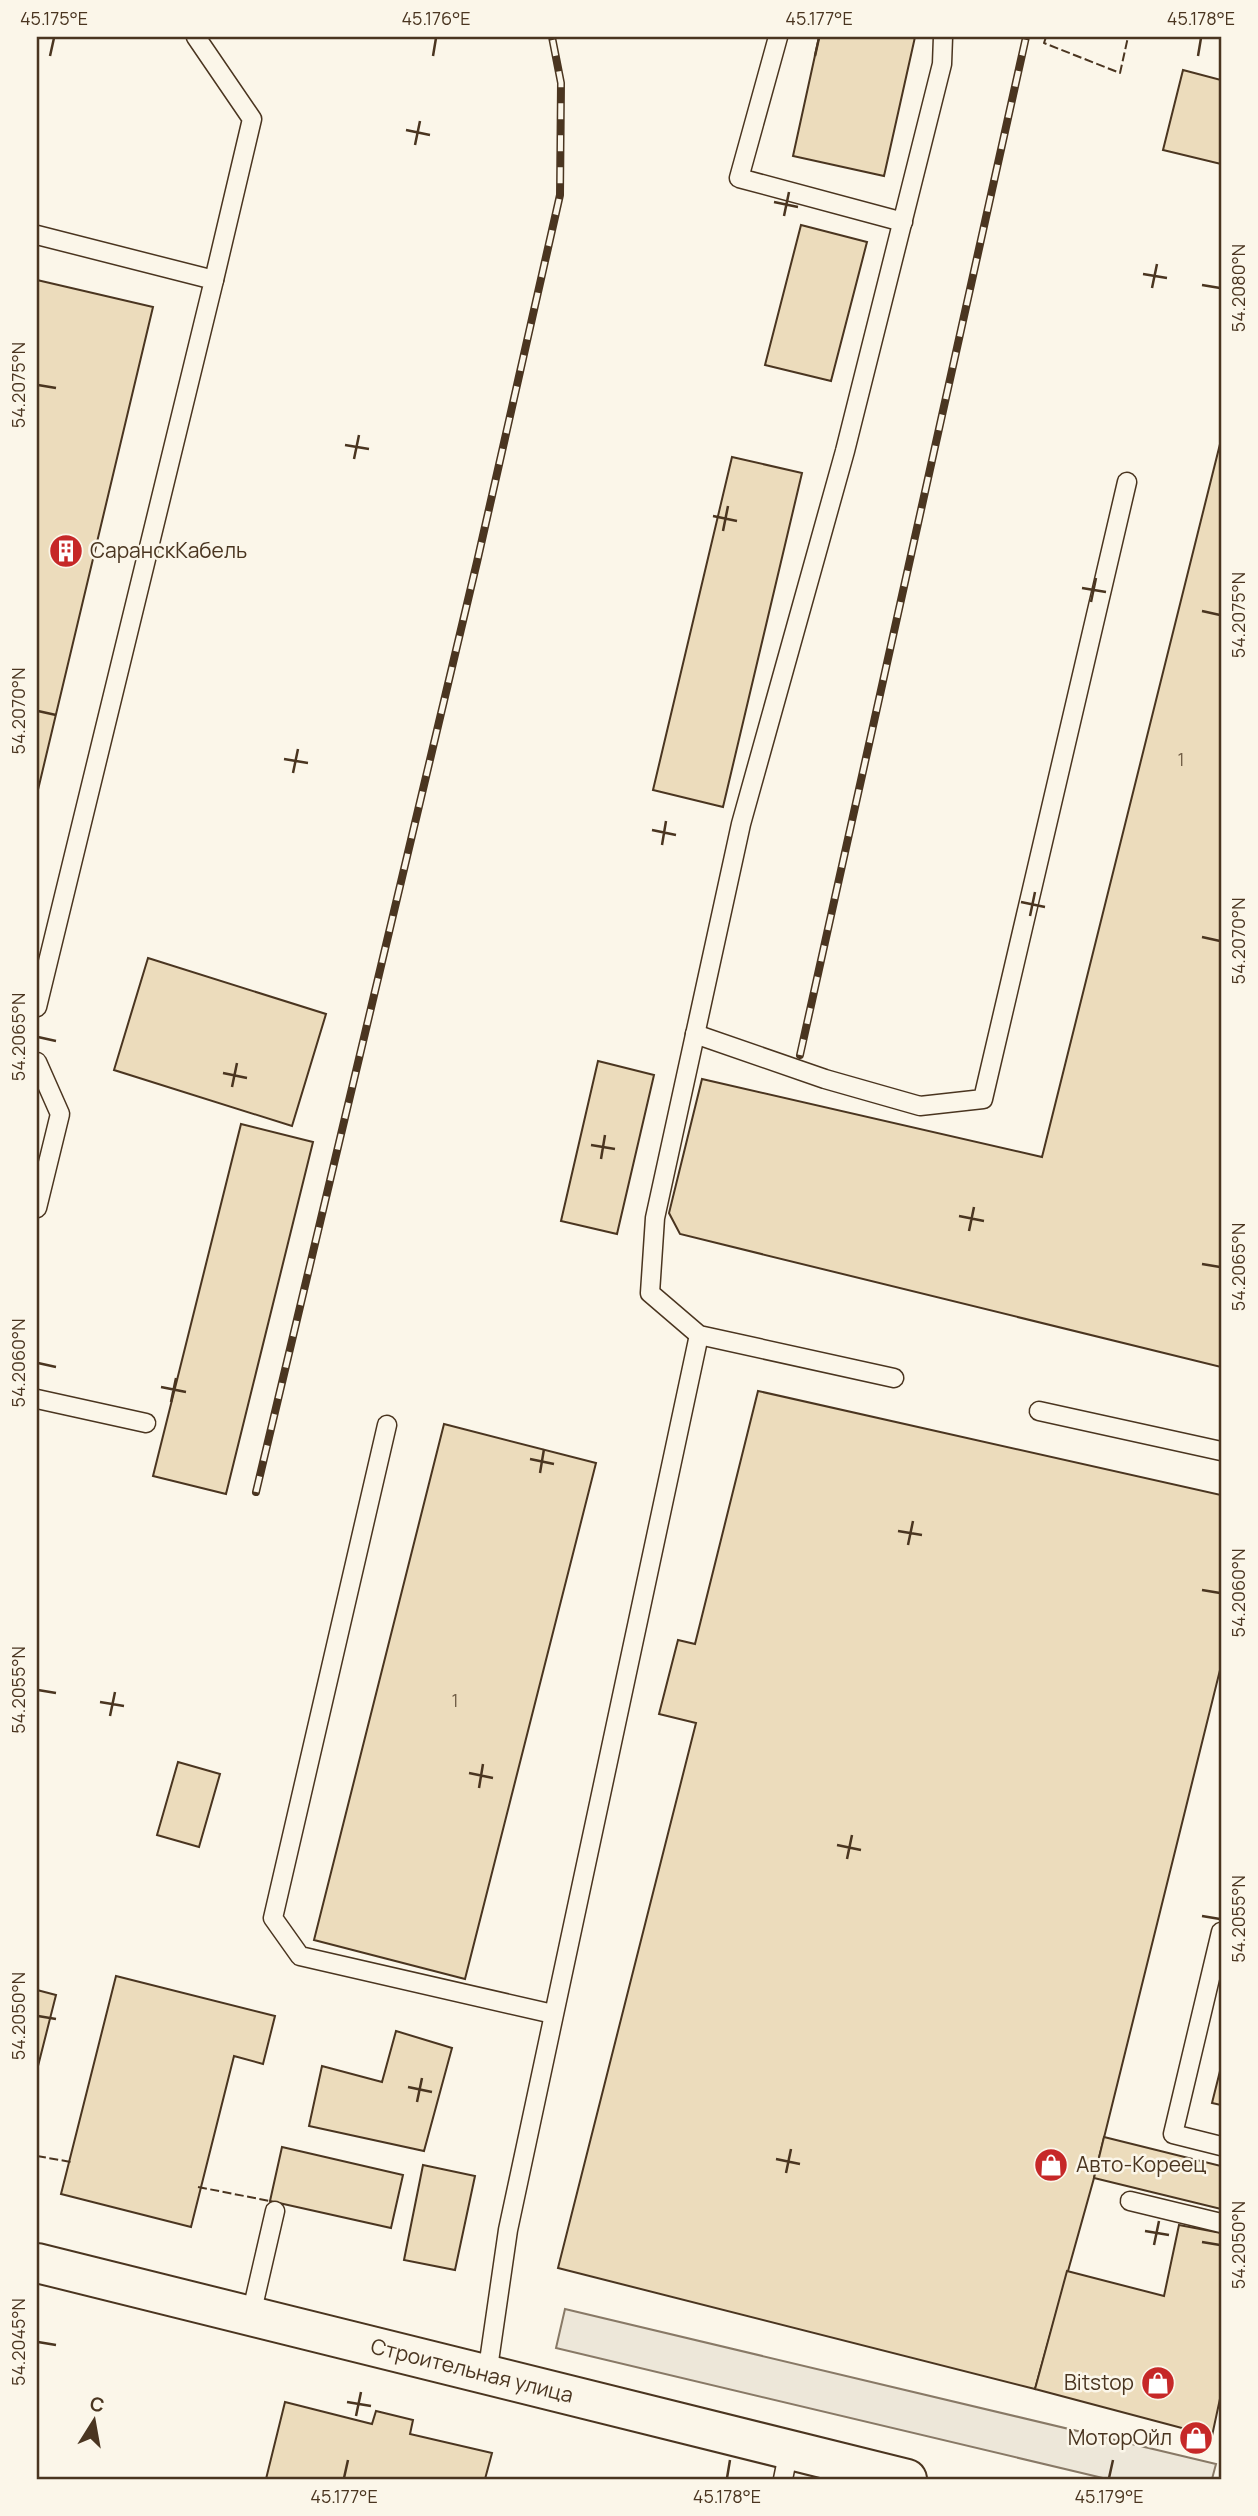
<svg xmlns="http://www.w3.org/2000/svg" width="1258" height="2516" viewBox="0 0 1258 2516" font-family="Manrope,sans-serif">
  <style>
    .parking { fill: #ede7d9; stroke: #887966; stroke-width: 2 }
    .building { fill: #ecdcbc; stroke: #4a3520; stroke-width: 2 }
    .lines { fill: none; stroke-linecap: round; stroke-linejoin: round }
    .lane-casing { stroke: #4a3520; stroke-width: 21 }
    .secondary-casing { stroke: #4a3520; stroke-width: 42 }
    .lane { stroke: #fbf6e9; stroke-width: 18 }
    .secondary { stroke: #fbf6e9; stroke-width: 38 }
    .rail-casing { stroke: #4a3520; stroke-width: 8 }
    .rail { stroke: #fbf6e9; stroke-width: 5; stroke-dasharray: 16; stroke-linecap: butt }
    .fence { stroke: #4a3520; stroke-width: 2; stroke-dasharray: 9 3.5; stroke-linecap: butt }
    .ticks { fill: none; stroke: #4a3520; stroke-width: 2.5 }
    .labels { text-anchor: middle; stroke-width: 5; stroke-linejoin: round; paint-order: stroke }
    .number-label { font-size: 18px; fill: #725f47 }
    .poi-label { font-size: 21px; fill: #4a3520; stroke: #fbf6e9; text-anchor: start }
    .street-label { font-size: 21px; fill: #4a3520; stroke: #fbf6e9 }
    .neatline { fill: none; stroke: #4a3520; stroke-width: 2.5 }
    .ticks-label { font-size: 18px; text-anchor: middle; fill: #4a3520 }
  </style>
  <rect width="100%" height="100%" fill="#fbf6e9"/>
  <path class="parking" d="M565,2309L1216,2464L1212,2479H1107L556,2348Z"/>
  <g class="building">
    <path d="M819,37H915L884,176L793,156Z"/>
    <path d="M1183,70L1221,80V164L1163,150Z"/>
    <path d="M801,225L867,242L831,381L765,365Z"/>
    <path d="M37,280L153,307L37,794Z"/>
    <path d="M1221,440V1367L680,1234L669,1213L702,1079L1042,1157Z"/>
    <path d="M732,457L802,473L723,807L653,790Z"/>
    <path d="M148,958L326,1014L292,1126L114,1070Z"/>
    <path d="M598,1061L654,1075L617,1234L561,1221Z"/>
    <path d="M241,1124L313,1142L226,1494L153,1476Z"/>
    <path d="M758,1391L1221,1495V1666L1094,2178L1035,2389L558,2268L696,1723L659,1714L678,1640L695,1644Z"/>
    <path d="M444,1424L596,1463L465,1979L314,1940Z"/>
    <path d="M178,1762L220,1774L199,1847L157,1835Z"/>
    <path d="M116,1976L275,2016L263,2064L234,2056L191,2227L61,2194Z"/>
    <path d="M37,1990L56,1995L37,2070Z"/>
    <path d="M396,2031L452,2048L424,2151L309,2126L322,2066L382,2082Z"/>
    <path d="M1221,2067V2105L1212,2103Z"/>
    <path d="M1104,2137L1221,2166V2209L1094,2178Z"/>
    <path d="M282,2147L403,2175L391,2228L270,2201Z"/>
    <path d="M423,2165L475,2176L455,2270L404,2260Z"/>
    <path d="M1179,2225L1221,2233V2394L1212,2436L1035,2389L1067,2271L1164,2296Z"/>
    <path d="M285,2402L372,2424L376,2411L413,2420L410,2434L492,2453L485,2479H266Z"/>
  </g>
  <g class="lines">
    <g class="lane-casing">
      <g id="lane">
        <path d="M196,37L252,119L214,280"/>
        <path d="M778,37L739,178L903,222"/>
        <path d="M37,235L214,280L37,1007"/>
        <path d="M695,1034L825,1079L920,1106L983,1099L1127,482"/>
        <path d="M37,1062L60,1114L37,1208"/>
        <path d="M894,1378L699,1335L650,1293L655,1218L741,824L845,451L942,64L943,37"/>
        <path d="M37,1399L146,1423"/>
        <path d="M1039,1411L1221,1451"/>
        <path d="M387,1425L273,1918L300,1956L553,2014"/>
        <path d="M1221,1932L1173,2134L1221,2146"/>
        <path d="M1130,2201L1221,2223"/>
        <path d="M251,2315L275,2211"/>
        <path d="M487,2375L508,2230L699,1335"/>
        <path d="M783,2479L789,2450"/>
      </g>
    </g>
    <g class="secondary-casing">
      <path id="secondary" d="M37,2263L907,2479"/>
    </g>
    <use href="#lane" class="lane"/>
    <use href="#secondary" class="secondary"/>
    <g class="rail-casing">
      <g id="rail">
        <path d="M800,1055L1026,37"/>
        <path d="M256,1492L477,562L560,195L561,83L552,37"/>
      </g>
    </g>
    <use href="#rail" class="rail"/>
    <g class="fence">
      <path d="M1046,37L1044,43L1120,73L1128,37"/>
      <path d="M37,2156L71,2162"/>
      <path d="M198,2187L270,2201"/>
    </g>
  </g>
  <path class="ticks" d="M50,56L54,38M433,56L436,38M815,56L819,38M1198,56L1201,38M406,130L430,135M415,145L420,121M774,202L798,207M784,216L789,192M1143,274L1167,278M1202,285L1220,288M1152,288L1157,264M38,385L56,388M345,445L369,449M354,459L359,435M713,516L737,521M723,531L728,506M1082,588L1106,592M1091,602L1096,578M1202,611L1220,615M38,711L56,715M284,759L308,763M293,773L298,749M652,830L676,835M662,845L666,821M1021,902L1045,907M1030,916L1035,892M1202,937L1220,941M38,1037L56,1041M223,1073L247,1078M232,1087L237,1063M591,1145L615,1149M601,1159L605,1135M959,1216L984,1221M969,1231L974,1207M1202,1264L1220,1267M38,1363L56,1367M161,1387L186,1392M171,1402L176,1378M530,1459L554,1464M540,1473L544,1449M898,1531L922,1535M908,1545L913,1521M1202,1590L1220,1593M38,1690L56,1693M100,1702L124,1706M110,1716L115,1692M469,1773L493,1778M479,1788L483,1764M837,1845L861,1850M847,1859L852,1835M1202,1916L1220,1919M38,2016L56,2019M408,2087L432,2092M417,2102L422,2078M776,2159L800,2164M786,2173L791,2149M1145,2231L1169,2235M1202,2242L1220,2245M1154,2245L1159,2221M38,2342L56,2345M347,2402L371,2406M356,2416L361,2392M344,2478L348,2460M727,2478L730,2460M1109,2478L1113,2460"/>
  <defs>
    <g id="building-disc" transform="scale(1.75)"><circle r="9.5" fill="#c62828" stroke="#fbf6e9"/><path d="M-4-6H4V6H1V3H-1V6H-4ZM-2.5-4.3h1.7v1.8h-1.7ZM.8-4.3h1.7v1.8H.8ZM-2.5-1h1.7V.8h-1.7ZM.8-1h1.7V.8H.8Z" fill="#fff"/></g>
    <g id="shop-disc" transform="scale(1.75)"><circle r="9.5" fill="#c62828" stroke="#fbf6e9"/><path d="M-5-2.5h2.3a2.7 3.5 0 0 1 5.4 0H5L5.5 6h-11ZM-1.5-2.5h3a1.5 2.3 0 0 0-3 0Z" fill="#fff"/></g>
  </defs>
  <g fill-rule="evenodd">
    <use href="#building-disc" x="66" y="551"/>
    <use href="#shop-disc" x="1051" y="2165"/>
    <use href="#shop-disc" x="1158" y="2383"/>
    <use href="#shop-disc" x="1196" y="2438"/>
  </g>
  <g class="labels">
    <g class="number-label">
      <text x="1181" y="766">1</text>
      <text x="455" y="1707">1</text>
    </g>
    <g class="poi-label">
      <text x="90" y="558">СаранскКабель</text>
      <text x="1076" y="2172">Авто-Кореец</text>
      <text x="1134" y="2390" text-anchor="end">Bitstop</text>
      <text x="1172" y="2445" text-anchor="end">МоторОйл</text>
    </g>
    <g class="street-label">
      <text transform="translate(472 2371) rotate(14)" y="7">Строительная улица</text>
    </g>
  </g>
  <rect width="1258" height="2516" fill="none" stroke="#fbf6e9" stroke-width="77"/>
  <g transform="translate(94 2421) rotate(11)" stroke="#fbf6e9" stroke-width="5" paint-order="stroke">
  <path d="M0-5L12 26L0 18L-12 26Z" fill="#4a3520"/>
  <text y="-10" font-size="19" font-weight="bold" text-anchor="middle" fill="#4a3520">С</text>
  </g>
  <rect x="38" y="38" width="1182" height="2440" class="neatline"/>
  <g class="ticks-label">
    <text x="54" y="25">45.175°E</text>
    <text x="436" y="25">45.176°E</text>
    <text x="819" y="25">45.177°E</text>
    <text x="1201" y="25">45.178°E</text>
    <text transform="translate(1239 288) rotate(-90)" y="6">54.2080°N</text>
    <text transform="translate(19 385) rotate(-90)" y="6">54.2075°N</text>
    <text transform="translate(1239 615) rotate(-90)" y="6">54.2075°N</text>
    <text transform="translate(19 711) rotate(-90)" y="6">54.2070°N</text>
    <text transform="translate(1239 941) rotate(-90)" y="6">54.2070°N</text>
    <text transform="translate(19 1037) rotate(-90)" y="6">54.2065°N</text>
    <text transform="translate(1239 1267) rotate(-90)" y="6">54.2065°N</text>
    <text transform="translate(19 1363) rotate(-90)" y="6">54.2060°N</text>
    <text transform="translate(1239 1593) rotate(-90)" y="6">54.2060°N</text>
    <text transform="translate(19 1690) rotate(-90)" y="6">54.2055°N</text>
    <text transform="translate(1239 1919) rotate(-90)" y="6">54.2055°N</text>
    <text transform="translate(19 2016) rotate(-90)" y="6">54.2050°N</text>
    <text transform="translate(1239 2245) rotate(-90)" y="6">54.2050°N</text>
    <text transform="translate(19 2342) rotate(-90)" y="6">54.2045°N</text>
    <text x="344" y="2503">45.177°E</text>
    <text x="727" y="2503">45.178°E</text>
    <text x="1109" y="2503">45.179°E</text>
  </g>
</svg>
